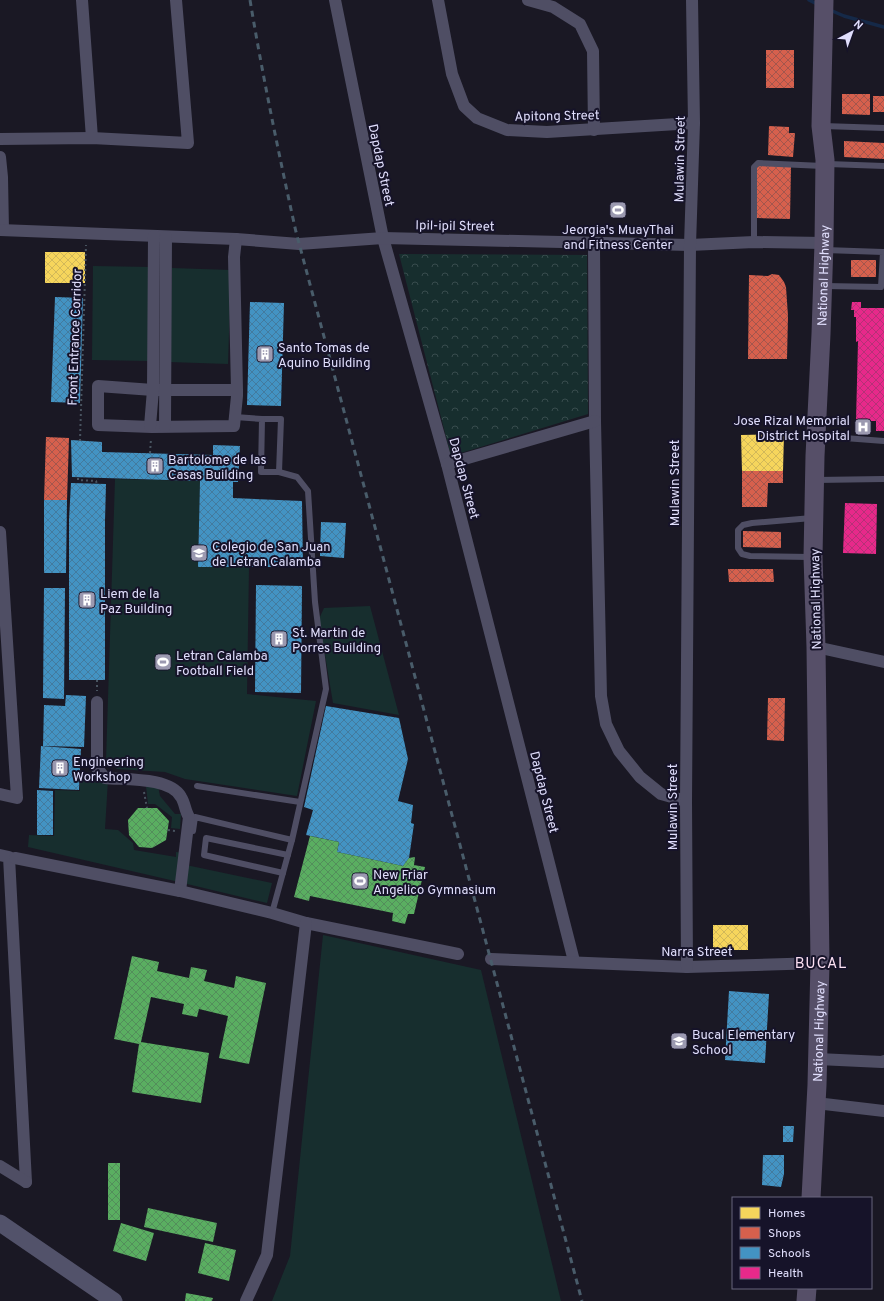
<svg xmlns="http://www.w3.org/2000/svg" width="884" height="1301" viewBox="0 0 884 1301" font-family="Overpass,sans-serif">
  <style>
    .green { fill: #172e2e }
    .forest { fill: url(#forest-crowns) }
    .homes { fill: url(#homes-cross-hatch) }
    .shops { fill: url(#shops-cross-hatch) }
    .schools { fill: url(#schools-cross-hatch) }
    .health { fill: url(#health-cross-hatch) }
    .public { fill: url(#public-cross-hatch) }
    .lines { fill: none; stroke-linecap: round; stroke-linejoin: round }
    .stream { stroke: #152948; stroke-width: 3.5 }
    .path { stroke: #495460; stroke-width: 2; stroke-dasharray: 2 3; stroke-linecap: butt }
    .lane { stroke: #4f4e64; stroke-width: 6 }
    .street { stroke: #4f4e64; stroke-width: 12 }
    .secondary { stroke: #52526a; stroke-width: 17 }
    .primary { stroke: #564f68; stroke-width: 19 }
    .rail { stroke: #495c6a; stroke-width: 3; stroke-dasharray: 6 5; stroke-linecap: butt }
    .labels { text-anchor: middle; stroke-width: 4; stroke-linejoin: round; paint-order: stroke }
    .street-label { font-size: 13px; fill: #e0defc; stroke: #161329 }
    .poi-label { font-size: 13px; fill: #e0defc; stroke: #161329; text-anchor: start }
    .quarter-label { font-size: 15px; letter-spacing: 1px; fill: #fce0f3; stroke: #161329 }
  </style>
  <defs>
    <pattern id="forest-crowns" width="20" height="18" patternUnits="userSpaceOnUse"><rect width="20" height="18" fill="#172e2e"/><path d="M2 6a3 3 0 1 1 6 0M12 15a3 3 0 1 1 6 0" fill="none" stroke="#384c4d"/></pattern>
    <pattern id="homes-cross-hatch" width="8" height="8" patternUnits="userSpaceOnUse"><rect width="8" height="8" fill="#f6d55c"/><path d="M0 0l8 8M0 8l8-8" fill="none" stroke="#d2b859"/></pattern>
    <pattern id="shops-cross-hatch" width="8" height="8" patternUnits="userSpaceOnUse"><rect width="8" height="8" fill="#d6604d"/><path d="M0 0l8 8M0 8l8-8" fill="none" stroke="#a3564d"/></pattern>
    <pattern id="schools-cross-hatch" width="8" height="8" patternUnits="userSpaceOnUse"><rect width="8" height="8" fill="#4393c3"/><path d="M0 0l8 8M0 8l8-8" fill="none" stroke="#437b9f"/></pattern>
    <pattern id="health-cross-hatch" width="8" height="8" patternUnits="userSpaceOnUse"><rect width="8" height="8" fill="#e7298a"/><path d="M0 0l8 8M0 8l8-8" fill="none" stroke="#b63177"/></pattern>
    <pattern id="public-cross-hatch" width="8" height="8" patternUnits="userSpaceOnUse"><rect width="8" height="8" fill="#5aae61"/><path d="M0 0l8 8M0 8l8-8" fill="none" stroke="#538e5b"/></pattern>
  </defs>
  <rect width="100%" height="100%" fill="#1a1824"/>
  <g class="green">
    <path d="M93,266L151,267L149,361L92,360Z"/>
    <path d="M172,268L231,270L228,364L169,362Z"/>
    <path d="M115,479L200,481L198,566L249,567L247,694L316,701L297,796L185,779L165,772L117,769L106,761Z"/>
    <path d="M370,606L399,715L333,703L319,619L324,608Z"/>
    <path d="M80,778L108,780L105,829L118,830L133,843L134,850L176,857V852L184,853L179,882L28,847L29,835L54,836L55,790L80,791Z"/>
    <path d="M146,786H158L160,796L175,814H181L180,829L171,828L172,817L155,804H148Z"/>
    <path d="M186,865L272,883L267,903L183,883Z"/>
    <path d="M323,935L481,970L561,1301H272L290,1256Z"/>
  </g>
  <path class="forest" d="M399,254L587,255L588,414L451,456Z"/>
  <g class="homes">
    <rect x="45" y="252" width="40" height="31"/>
    <path d="M784,434L783,471H742L741,435Z"/>
    <rect x="713" y="925" width="35" height="25"/>
  </g>
  <g class="shops">
    <rect x="766" y="50" width="28" height="38"/>
    <path d="M842,94H870V115L842,114Z"/>
    <rect x="873" y="96" width="11" height="16"/>
    <path d="M769,126L789,127V133H795L793,157L768,155Z"/>
    <path d="M844,141L884,143V159L844,157Z"/>
    <path d="M757,165L791,166L790,219L757,218Z"/>
    <rect x="851" y="260" width="25" height="17"/>
    <path d="M772,274L779,275L784,282L786,287L788,316L787,359H748L749,275L768,276Z"/>
    <path d="M46,437L69,438L67,500H44Z"/>
    <path d="M742,471H783V483H768L767,507H742Z"/>
    <path d="M743,531L781,532V548L743,547Z"/>
    <path d="M728,569H773L774,582H729Z"/>
    <path d="M768,698H785L784,741L767,740Z"/>
  </g>
  <g class="schools">
    <path d="M55,297L83,298L80,403L51,402Z"/>
    <path d="M250,302L284,303L281,406L247,405Z"/>
    <path d="M71,440L102,442V452L213,455V445L240,446L238,482H233V498L302,501L303,567H198L200,481L72,477Z"/>
    <path d="M71,483L106,484L105,521V680H69V520Z"/>
    <path d="M44,500H67L66,573H44Z"/>
    <path d="M321,522L346,523L344,558L320,556Z"/>
    <path d="M256,585L302,586L301,693L255,692Z"/>
    <path d="M44,588H65L64,699L43,698Z"/>
    <path d="M66,695L86,696L84,747L43,746L44,705L65,706Z"/>
    <path d="M326,706L399,718L408,759L398,801L413,805L411,823L414,824L409,858L403,866L337,852L339,842L306,835L313,810L304,807Z"/>
    <path d="M41,746L81,749L79,790L39,788Z"/>
    <path d="M37,790L53,791V835H37Z"/>
    <path d="M729,991L769,994L765,1063L725,1060Z"/>
    <path d="M783,1126H794L793,1142H783Z"/>
    <path d="M763,1155H784V1174L781,1187L762,1185Z"/>
  </g>
  <g class="health">
    <path d="M852,302H861V308H884V431H876V421H856L858,341L856,342V317H854V310H851Z"/>
    <path d="M845,503L877,504L876,554L843,553Z"/>
  </g>
  <g class="public">
    <path d="M138,808H157L169,821L166,840L152,848L139,847L129,835L128,820Z"/>
    <path d="M310,836L339,842L337,852L403,866L409,858L415,857L414,865L425,867L414,914H408L405,924L392,921L393,913L310,896L309,901L294,897Z"/>
    <path d="M132,956L159,962L157,971L189,978L191,967L207,970L204,981L234,988L236,976L266,983L249,1064L219,1058L228,1016L199,1009L197,1017L182,1014L184,1004L151,997L141,1042L209,1053L201,1103L132,1092L139,1044L114,1039Z"/>
    <rect x="108" y="1163" width="12" height="57"/>
    <path d="M148,1208L217,1223L213,1242L144,1227Z"/>
    <path d="M121,1223L154,1233L146,1261L113,1251Z"/>
    <path d="M205,1243L236,1250L229,1281L198,1273Z"/>
    <path d="M186,1293L213,1298L212,1301H185Z"/>
  </g>
  <g class="lines">
    <g class="stream">
      <path d="M809,0L817,4"/>
      <path d="M830,10L844,16L884,27"/>
    </g>
    <g class="path">
      <path d="M80,441L86,245"/>
      <path d="M150,453L151,439"/>
      <path d="M78,478V480L96,481L97,484"/>
      <path d="M97,680V691"/>
      <path d="M144,792L147,808"/>
      <path d="M168,830L175,831"/>
    </g>
    <g class="lane">
      <path d="M823,126L884,128"/>
      <path d="M828,164L884,166"/>
      <path d="M754,242V167L758,163L823,166"/>
      <path d="M825,250L883,252L881,287L825,286"/>
      <path d="M262,419H281L279,472"/>
      <path d="M818,436L884,441"/>
      <path d="M816,480L884,479"/>
      <path d="M810,557L750,556L742,554L738,548V530L743,525L752,523L812,518"/>
      <path d="M197,786L300,802"/>
      <path d="M193,831L195,817L292,840L326,689L315,602L308,491L297,477L279,472H261L262,419L235,417"/>
      <path d="M283,873L204,855L206,838L288,855"/>
      <path d="M272,913L292,840"/>
    </g>
    <g class="street">
      <path d="M82,0L92,138"/>
      <path d="M335,0L383,238L447,464L574,961"/>
      <path d="M438,0L452,74L464,106L477,118L507,130L547,132L694,123"/>
      <path d="M528,0L553,7L580,24L593,51L594,130"/>
      <path d="M0,139L92,138L188,143L176,0"/>
      <path d="M0,157L2,177L3,230"/>
      <path d="M0,230L236,239L299,244L383,238L690,245L754,242L824,243"/>
      <path d="M236,239L234,257L237,390V396L234,426L152,427L98,425V386L153,390H237"/>
      <path d="M594,243L595,421L601,696L606,724L619,751L640,777L661,794L686,801"/>
      <path d="M150,426L153,390L154,236"/>
      <path d="M165,426L166,237"/>
      <path d="M447,464L595,421"/>
      <path d="M0,532L17,798L0,794"/>
      <path d="M816,647L884,662"/>
      <path d="M97,702V768L105,778C125,780 170,777 181,797C185,803 185,811 189,817L180,891"/>
      <path d="M0,855L9,857L26,1182"/>
      <path d="M15,858L180,891L272,913L306,923L458,954"/>
      <path d="M491,959L687,967L820,963"/>
      <path d="M687,967L686,801L690,245L694,123L692,0"/>
      <path d="M818,1059L882,1062L884,1061"/>
      <path d="M816,1103L884,1111"/>
      <path d="M0,1166L26,1182"/>
      <path d="M246,1301L267,1255L306,923"/>
    </g>
    <path class="secondary" d="M0,1223L114,1301"/>
    <g class="primary">
      <path id="s1" d="M811,1198L817,1085L820,963L816,647L813,557L815,456L821,334L824,243L825,160L821,126L824,0"/>
      <path d="M806,1301L807,1288"/>
    </g>
    <path class="rail" d="M250,0C263,78 279,155 296,232L582,1301"/>
  </g>
  <defs>
    <g id="stadium-square" transform="scale(0.9)"><rect x="-9" y="-9" width="18" height="18" rx="4" fill="#9b99b0" stroke="#161329"/><path d="M0-5a6.5 5 0 1 0 0 10a6.5 5 0 1 0 0-10ZM-3.5-1.8h7v3.6h-7Z" fill="#fff"/></g>
    <g id="building-square" transform="scale(0.9)"><rect x="-9" y="-9" width="18" height="18" rx="4" fill="#9b99b0" stroke="#161329"/><path d="M-4-6H4V6H1V3H-1V6H-4ZM-2.5-4.3h1.7v1.8h-1.7ZM.8-4.3h1.7v1.8H.8ZM-2.5-1h1.7V.8h-1.7ZM.8-1h1.7V.8H.8Z" fill="#fff"/></g>
    <g id="hospital-square" transform="scale(0.9)"><rect x="-9" y="-9" width="18" height="18" rx="4" fill="#9b99b0" stroke="#161329"/><path d="M-5-5h3v3.5h4V-5h3V5h-3V1.5h-4V5h-3Z" fill="#fff"/></g>
    <g id="university-square" transform="scale(0.9)"><rect x="-9" y="-9" width="18" height="18" rx="4" fill="#9b99b0" stroke="#161329"/><path d="M0-5L7-2L0 1L-7-2ZM-4 1L0 2.5L4 1V4Q0 6-4 4Z" fill="#fff"/></g>
    <g id="school-square" transform="scale(0.9)"><rect x="-9" y="-9" width="18" height="18" rx="4" fill="#9b99b0" stroke="#161329"/><path d="M0-5L7-2L0 1L-7-2ZM-4 1L0 2.5L4 1V4Q0 6-4 4Z" fill="#fff"/></g>
  </defs>
  <g fill-rule="evenodd">
    <use href="#stadium-square" x="618" y="210"/>
    <use href="#building-square" x="265" y="354"/>
    <use href="#hospital-square" x="863" y="427"/>
    <use href="#building-square" x="155" y="466"/>
    <use href="#university-square" x="199" y="553"/>
    <use href="#building-square" x="87" y="600"/>
    <use href="#building-square" x="279" y="639"/>
    <use href="#stadium-square" x="163" y="662"/>
    <use href="#building-square" x="60" y="768"/>
    <use href="#stadium-square" x="360" y="881"/>
    <use href="#school-square" x="679" y="1041"/>
  </g>
  <g class="labels">
    <g class="street-label">
      <text transform="translate(557 115) rotate(-1)" y="5">Apitong Street</text>
      <text transform="translate(679 159) rotate(-89)" y="5">Mulawin Street</text>
      <text transform="translate(382 165) rotate(78)" y="5">Dapdap Street</text>
      <text transform="translate(455 225) rotate(1)" y="5">Ipil-ipil Street</text>
      <text dy="5" stroke="none"><textPath href="#s1" startOffset="923">National Highway</textPath></text>
      <text transform="translate(74 337) rotate(-88)" y="5">Front Entrance Corridor</text>
      <text transform="translate(465 478) rotate(75)" y="5">Dapdap Street</text>
      <text transform="translate(674 483) rotate(-90)" y="5">Mulawin Street</text>
      <text transform="translate(815 599) rotate(-91)" y="5">National Highway</text>
      <text transform="translate(545 792) rotate(76)" y="5">Dapdap Street</text>
      <text transform="translate(672 807) rotate(-90)" y="5">Mulawin Street</text>
      <text x="697" y="956">Narra Street</text>
      <text dy="5" stroke="none"><textPath href="#s1" startOffset="167">National Highway</textPath></text>
    </g>
    <g class="poi-label">
      <text x="618" y="234" text-anchor="middle">Jeorgia's MuayThai<tspan x="618" dy="15">and Fitness Center</tspan></text>
      <text x="278" y="352">Santo Tomas de<tspan x="278" dy="15">Aquino Building</tspan></text>
      <text x="850" y="425" text-anchor="end">Jose Rizal Memorial<tspan x="850" dy="15">District Hospital</tspan></text>
      <text x="168" y="464">Bartolome de las<tspan x="168" dy="15">Casas Building</tspan></text>
      <text x="212" y="551">Colegio de San Juan<tspan x="212" dy="15">de Letran Calamba</tspan></text>
      <text x="100" y="598">Liem de la<tspan x="100" dy="15">Paz Building</tspan></text>
      <text x="292" y="637">St. Martin de<tspan x="292" dy="15">Porres Building</tspan></text>
      <text x="176" y="660">Letran Calamba<tspan x="176" dy="15">Football Field</tspan></text>
      <text x="73" y="766">Engineering<tspan x="73" dy="15">Workshop</tspan></text>
      <text x="373" y="879">New Friar<tspan x="373" dy="15">Angelico Gymnasium</tspan></text>
      <text x="692" y="1039">Bucal Elementary<tspan x="692" dy="15">School</tspan></text>
    </g>
    <g class="quarter-label">
      <text x="821" y="968">BUCAL</text>
    </g>
  </g>
  <rect x="732" y="1197" width="140" height="92" fill="#161329" stroke="#67647d"/>
  <rect x="740" y="1207" width="20" height="12" fill="#f6d55c" stroke="#67647d"/>
  <text x="768" y="1217" font-size="12" fill="#e0defc">Homes</text>
  <rect x="740" y="1227" width="20" height="12" fill="#d6604d" stroke="#67647d"/>
  <text x="768" y="1237" font-size="12" fill="#e0defc">Shops</text>
  <rect x="740" y="1247" width="20" height="12" fill="#4393c3" stroke="#67647d"/>
  <text x="768" y="1257" font-size="12" fill="#e0defc">Schools</text>
  <rect x="740" y="1267" width="20" height="12" fill="#e7298a" stroke="#67647d"/>
  <text x="768" y="1277" font-size="12" fill="#e0defc">Health</text>
  <g transform="translate(852 32) rotate(41)" stroke="#161329" stroke-width="3" paint-order="stroke">
  <path d="M0-3L7 15L0 10L-7 15Z" fill="#e0defc"/>
  <text y="-6" font-size="11" font-weight="bold" text-anchor="middle" fill="#e0defc">N</text>
  </g>
</svg>
